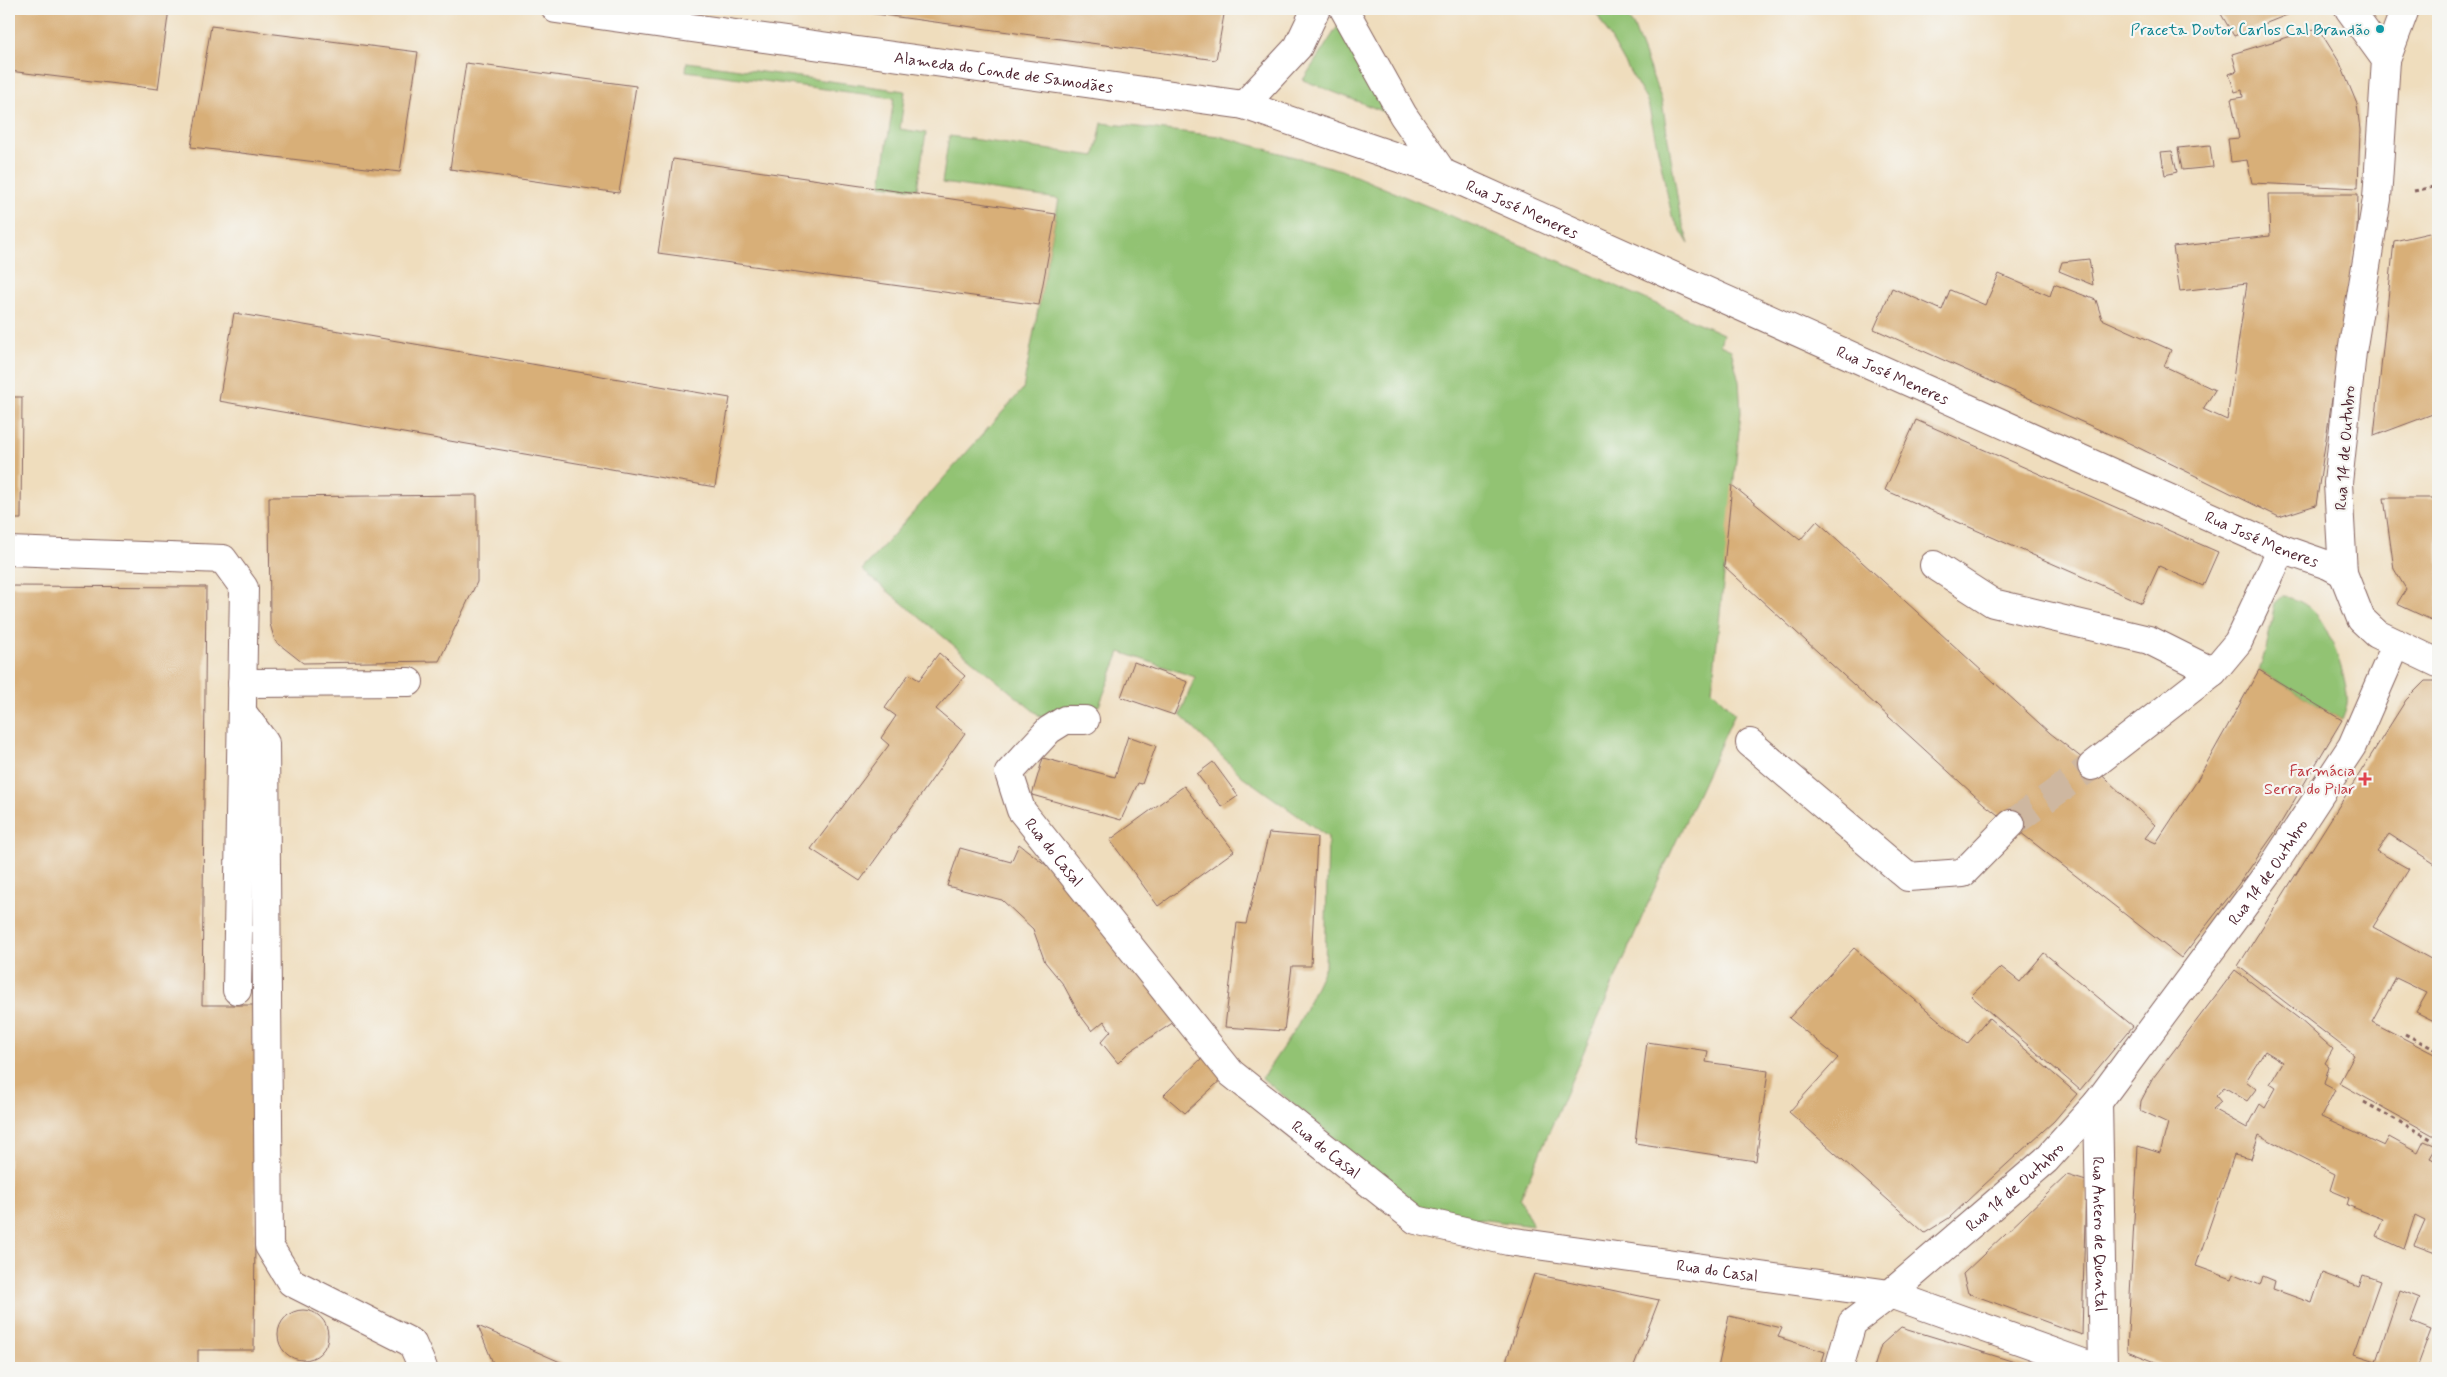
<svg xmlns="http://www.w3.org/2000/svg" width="2447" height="1377" viewBox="0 0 2447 1377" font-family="Mynerve,sans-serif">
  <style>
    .green { fill: #92c373; stroke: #6e714f }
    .building { fill: #d8af78; fill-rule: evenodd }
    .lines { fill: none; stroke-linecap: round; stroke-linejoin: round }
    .minor-tunnel { stroke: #ceb7a0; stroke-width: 28; stroke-dasharray: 28 14; stroke-linecap: butt }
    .minor-casing { stroke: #84625e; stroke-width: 30 }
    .path { stroke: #84625e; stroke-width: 3; stroke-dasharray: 4 4; stroke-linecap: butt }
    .minor { stroke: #fff; stroke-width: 28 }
    .culture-dot { fill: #0f9aa8; stroke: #f6f6f2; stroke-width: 2 }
    .health-dot { fill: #e0444e; stroke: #f6f6f2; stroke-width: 2 }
    .labels { text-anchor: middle; stroke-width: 4.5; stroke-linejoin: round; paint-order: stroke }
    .culture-label { font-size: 16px; fill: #0d838f; stroke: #f6f6f2; text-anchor: end }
    .street-label { font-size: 16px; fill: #4a1f2b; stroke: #f6f6f2 }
    .health-label { font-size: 16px; fill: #be3a42; stroke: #f6f6f2; text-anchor: end }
  </style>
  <rect width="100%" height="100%" fill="#f6f6f2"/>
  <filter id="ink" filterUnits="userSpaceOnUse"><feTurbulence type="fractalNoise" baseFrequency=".02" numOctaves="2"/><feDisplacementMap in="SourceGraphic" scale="10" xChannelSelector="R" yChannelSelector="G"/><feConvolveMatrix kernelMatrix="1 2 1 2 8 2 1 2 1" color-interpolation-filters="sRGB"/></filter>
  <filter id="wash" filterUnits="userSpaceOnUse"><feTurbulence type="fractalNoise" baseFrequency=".0096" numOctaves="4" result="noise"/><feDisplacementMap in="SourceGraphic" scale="20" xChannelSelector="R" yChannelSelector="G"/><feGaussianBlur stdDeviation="1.12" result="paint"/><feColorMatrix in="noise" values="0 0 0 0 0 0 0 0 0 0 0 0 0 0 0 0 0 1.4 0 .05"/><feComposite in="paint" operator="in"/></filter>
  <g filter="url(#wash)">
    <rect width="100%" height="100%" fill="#efddbd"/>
    <g class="green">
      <path d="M1594,9H1620L1633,25L1662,101L1680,215L1689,244L1672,216L1648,103Z"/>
      <path d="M1338,26L1387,113L1303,80Z"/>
      <path d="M687,62L905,91L900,129L926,133L917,189L881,185L894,98L686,71Z"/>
      <path d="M1102,123L1219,136L1341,170L1583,271L1723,334L1720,345L1731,350L1739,381L1741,412L1712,690L1735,713L1652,894L1520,1199L1533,1226L1423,1212L1262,1078L1298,1025L1325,967L1328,837L1242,776L1180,715L1195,677L1120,652L1099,706L1072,705L1041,717L862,570L1023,389L1059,199L942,183L949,136L1095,156Z"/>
      <path d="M2282,597C2294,597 2307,604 2316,614C2330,629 2350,685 2347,705C2346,710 2343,715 2342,720L2259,670L2266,649L2275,603Z"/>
    </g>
    <g id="blocks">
      <g class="building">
        <path d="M9,9H169L158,89L9,71Z"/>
        <path d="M846,9H1225L1216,60L846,10Z"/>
        <path d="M2218,9H2302L2234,36Z"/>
        <path d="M211,26L418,52L400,172L191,147Z"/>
        <path d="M2318,28L2340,63L2357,104L2360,130L2358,188L2252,183L2247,160L2231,162L2228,139L2239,138L2231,99L2243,97L2242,90L2235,92L2229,74L2237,71L2232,54Z"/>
        <path d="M466,63L636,86L619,193L450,169Z"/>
        <path d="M2210,145L2213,167L2182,170L2178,148Z"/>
        <path d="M2172,151L2177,172L2165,175L2161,152Z"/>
        <path d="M673,159L1056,214L1039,305L658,253Z"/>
        <path d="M2268,194H2358L2357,232L2316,505L2279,517L2129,443L1874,329L1892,288L1942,310L1950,290L1985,305L1999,274L2050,296L2054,284L2096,300L2102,319L2171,350L2164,366L2215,390L2203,409L2227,420L2247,283L2180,291L2173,247L2270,236Z"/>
        <path d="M2438,231V412L2374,436L2394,241Z"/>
        <path d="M2089,259L2093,285L2059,271L2062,262Z"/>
        <path d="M234,313L730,398L715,487L219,401Z"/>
        <path d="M9,397H22L21,519H9Z"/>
        <path d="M1916,420L2218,552L2203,586L2159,566L2142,603L1885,490Z"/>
        <path d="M1732,485L1800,540L1817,521L2050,733L2092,766L2155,825L2145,838L2156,843L2195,784L2259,670L2342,720L2276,831L2238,885L2181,958L1984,804L1724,566Z"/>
        <path d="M477,495V582L439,661L303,663L275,641L270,624L269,497Z"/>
        <path d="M2384,498H2438V623L2397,604L2406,589L2394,569Z"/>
        <path d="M9,586L206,587L202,1005H257L254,1350H198V1368H9Z"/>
        <path d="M939,653L965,676L936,709L965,733L860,881L811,849L889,745L881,738L896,716L885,708L909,674L919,680Z"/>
        <path d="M1134,662L1188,682L1174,715L1121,697Z"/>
        <path d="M2425,681H2438V866L2389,834L2377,851L2409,869L2373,927L2438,963V1023L2416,1012L2427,993L2396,978L2372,1022L2438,1056V1138L2339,1083L2354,1055L2238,966L2406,700Z"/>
        <path d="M1128,736L1156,746L1142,784L1138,783L1121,820L1032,795L1043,758L1115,777Z"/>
        <path d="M1213,762L1238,796L1222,807L1197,774Z"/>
        <path d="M1184,786L1234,851L1158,906L1110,840Z"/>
        <path d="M1269,833L1317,837L1311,966H1292L1284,1031L1225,1027L1237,923L1246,924Z"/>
        <path d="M1019,844L1073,886L1177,1020L1129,1052L1118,1063L1101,1042L1111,1031L1104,1021L1092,1031L1080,1015L1063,984L1045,962L1033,929L1002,900L947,886L960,848L1011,862Z"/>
        <path d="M1854,948L1967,1044L1989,1018L2077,1094L2054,1121L1983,1186L1949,1218L1925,1233L1789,1112L1838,1058L1789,1018Z"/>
        <path d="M2044,953L2133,1026L2080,1090L1971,996L2001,967L2020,982Z"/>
        <path d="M2235,970L2298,1018L2333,1049L2325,1063L2329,1066L2324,1084L2335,1090L2321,1117L2384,1146L2389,1137L2418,1153L2424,1141L2437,1146L2430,1158L2438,1162V1254L2414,1245L2425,1220L2415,1215L2404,1249L2376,1236L2383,1219L2347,1205L2349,1198L2330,1190L2335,1174L2259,1135L2251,1159L2234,1155L2196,1266L2232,1279L2234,1274L2260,1285L2263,1276L2275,1281L2273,1289L2312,1303L2322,1273L2359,1287L2363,1275L2380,1281L2354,1354L2376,1361L2400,1290L2420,1298L2411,1322L2431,1330L2417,1368H2171L2127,1351L2138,1146L2160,1153L2168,1123L2140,1110L2141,1101L2153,1078ZM2265,1051L2283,1062L2270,1084L2276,1088L2265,1108L2260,1104L2247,1128L2213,1109L2221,1102L2216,1096L2224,1087L2247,1101L2256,1089L2246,1081Z"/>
        <path d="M1647,1042L1708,1051L1706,1062L1768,1071L1756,1161L1635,1143Z"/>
        <path d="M1206,1054L1225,1076L1185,1113L1164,1095Z"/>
        <path d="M2067,1175L2086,1181L2082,1335L1968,1293L1963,1274Z"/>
        <path d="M1534,1274L1659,1300L1633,1368H1504Z"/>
        <circle cx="303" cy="1335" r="25"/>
        <path d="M1729,1316L1782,1328L1778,1337L1825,1352L1820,1368H1718Z"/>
        <path d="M478,1326L574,1368H495Z"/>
        <path d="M1901,1327L1937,1338L2034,1368H1874L1881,1345Z"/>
        <rect x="271" y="1366" width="71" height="2"/>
      </g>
    </g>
  </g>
  <g filter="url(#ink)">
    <use href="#blocks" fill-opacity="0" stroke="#84625e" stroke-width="1"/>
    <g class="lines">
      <path class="minor-tunnel" d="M2011,824L2092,766"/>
      <g class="minor-casing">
        <g id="minor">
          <path id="s1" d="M556,9L1244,105L1443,173L2282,549L2328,565L2343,573"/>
          <path d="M1344,9L1403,115L1443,173"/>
          <path d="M2349,9L2386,60L2377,199L2352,352L2338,483L2343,573L2361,619L2377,634L2438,663"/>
          <path d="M2386,60L2405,9"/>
          <path d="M1244,105L1298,47L1316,9"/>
          <path d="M9,551L223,559L244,588L237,990"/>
          <path d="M1934,565L1993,603L2149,640L2213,672"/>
          <path d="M242,683L409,682"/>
          <path d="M242,712L265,743L269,1246L291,1282L412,1343L423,1368"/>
          <path id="s2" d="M1085,720H1065L1049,730L1009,773L1021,810L1231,1073L1416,1220L1508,1241L1890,1294L2097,1368"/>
          <path d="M1750,743L1908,877L1963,873L2011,824"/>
          <path d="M2092,766L2213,672L2238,642L2282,549"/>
          <path id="s3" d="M2098,1102L2103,1368"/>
          <path id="s4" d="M1839,1368L1852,1323L1890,1294L2046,1160L2098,1102L2271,869L2352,746L2396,645"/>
        </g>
      </g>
      <g class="path">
        <path d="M2414,191L2438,186"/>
        <path d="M2405,1034L2438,1051"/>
        <path d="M2364,1102L2438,1143"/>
      </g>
      <use href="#minor" class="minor"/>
    </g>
  </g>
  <circle class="culture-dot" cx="2380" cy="29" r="5"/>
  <path class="health-dot" d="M2362.5 771.5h5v5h5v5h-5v5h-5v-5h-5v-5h5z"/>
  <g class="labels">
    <g class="culture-label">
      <text x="2370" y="35">Praceta Doutor Carlos Cal Brandão</text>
    </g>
    <g class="street-label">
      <text dy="6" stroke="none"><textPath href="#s1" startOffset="452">Alameda do Conde de Samodães</textPath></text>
      <text dy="6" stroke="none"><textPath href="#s1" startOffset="992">Rua José Meneres</textPath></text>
      <text dy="6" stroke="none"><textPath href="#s1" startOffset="1398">Rua José Meneres</textPath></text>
      <text transform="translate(2344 448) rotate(-86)" y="6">Rua 14 de Outubro</text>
      <text dy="6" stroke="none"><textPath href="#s1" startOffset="1802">Rua José Meneres</textPath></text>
      <text dy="6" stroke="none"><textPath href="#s2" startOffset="190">Rua do Casal</textPath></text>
      <text dy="6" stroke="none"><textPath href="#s4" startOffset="664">Rua 14 de Outubro</textPath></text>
      <text dy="6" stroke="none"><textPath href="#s2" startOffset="595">Rua do Casal</textPath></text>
      <text dy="6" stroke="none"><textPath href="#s4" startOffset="259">Rua 14 de Outubro</textPath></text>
      <text dy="6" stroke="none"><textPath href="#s3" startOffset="132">Rua Antero de Quental</textPath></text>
      <text dy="6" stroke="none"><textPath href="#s2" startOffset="1015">Rua do Casal</textPath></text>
    </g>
    <g class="health-label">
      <text x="2355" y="776">Farmácia<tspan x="2355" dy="18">Serra do Pilar</tspan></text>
    </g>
  </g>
  <rect width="2447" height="1377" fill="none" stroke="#f6f6f2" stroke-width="30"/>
</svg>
